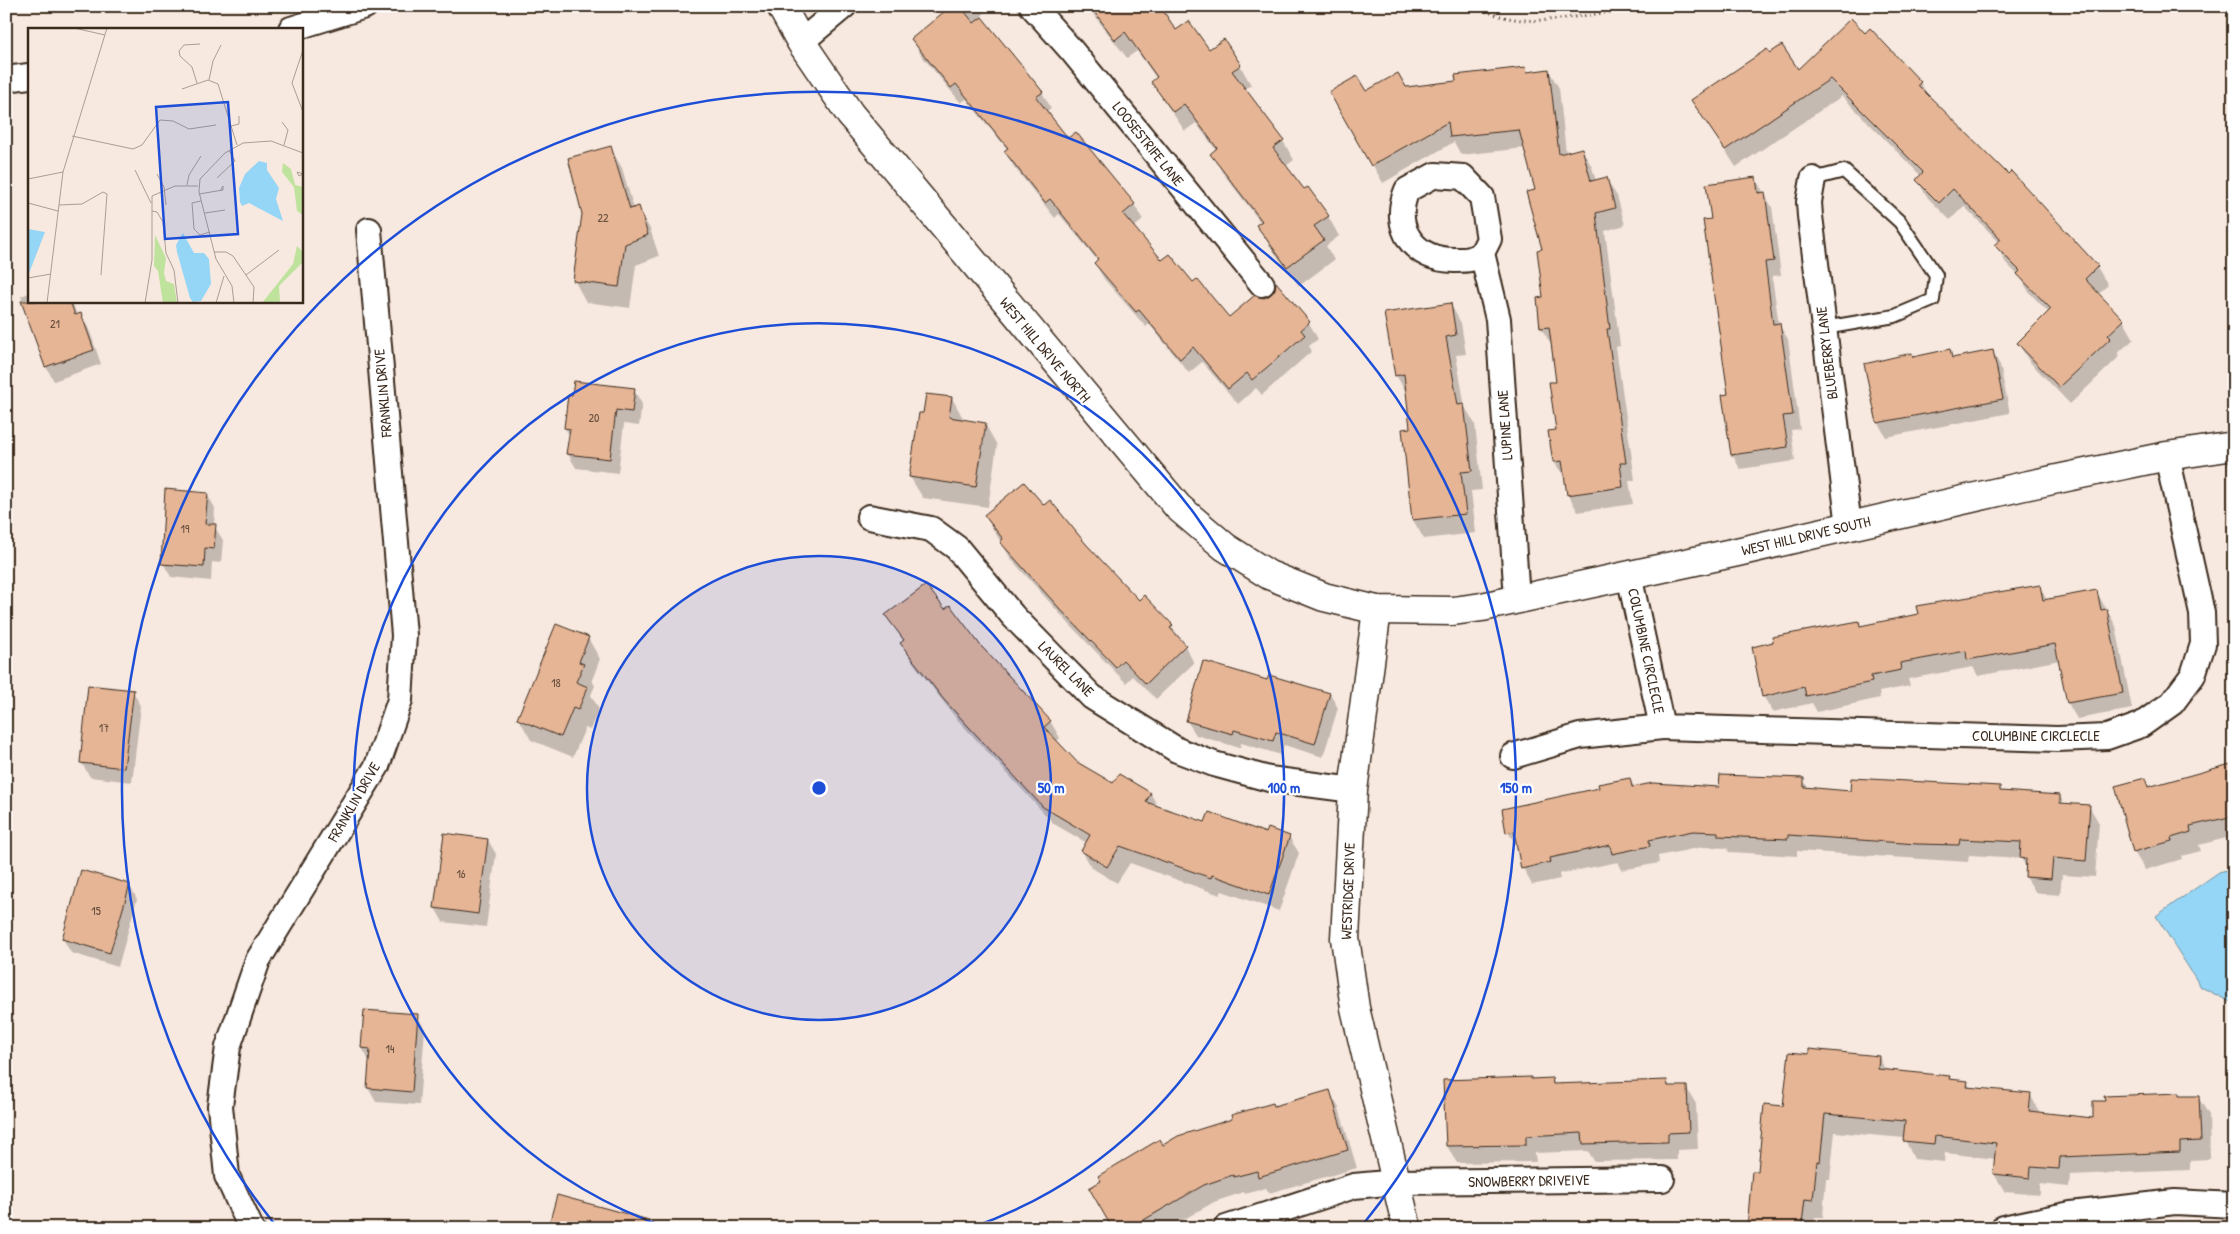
<svg xmlns="http://www.w3.org/2000/svg" width="2240" height="1234" viewBox="0 0 2240 1234" font-family="'Patrick Hand',sans-serif">
  <style>
    .water { fill: #95d6f6; stroke: #7191a0 }
    .shadow { fill: #0003 }
    .building { fill: #e5b595; stroke: #3b2a1e }
    .lines { fill: none; stroke-linecap: round; stroke-linejoin: round }
    .lane-casing { stroke: #3b2a1e; stroke-width: 16 }
    .street-casing { stroke: #3b2a1e; stroke-width: 28 }
    .secondary-casing { stroke: #3b2a1e; stroke-width: 31 }
    .path { stroke: #3b2a1e; stroke-width: 3; stroke-dasharray: 1 4; stroke-linecap: butt }
    .lane { stroke: #fff; stroke-width: 12 }
    .street { stroke: #fff; stroke-width: 24 }
    .secondary { stroke: #fff; stroke-width: 28 }
    .ring { fill: none; stroke: #1d4ed8; stroke-width: 2.5 }
    .labels { text-anchor: middle; stroke-width: 4.5; stroke-linejoin: round; paint-order: stroke }
    .number-label { font-size: 12px; fill: #664d3c }
    .street-label { font-size: 15px; fill: #3b2a1e; stroke: #fff }
    .inset-road { fill: none; stroke: #ac9d92; stroke-width: 1 }
    .view { fill: #1d4ed8; fill-opacity: 0.15; stroke: #1d4ed8; stroke-width: 2.5 }
    .inset-edge { fill: none; stroke: #3b2a1e; stroke-width: 2.5 }
    .centre { fill: #1d4ed8; stroke: #fff; stroke-width: 2.5 }
    .ring-label { font-size: 15px; text-anchor: middle; font-weight: bold; fill: #1d4ed8; stroke: #fff; stroke-width: 4.5; stroke-linejoin: round; paint-order: stroke }
  </style>
  <rect width="100%" height="100%" fill="#f7e9df"/>
  <filter id="ink" filterUnits="userSpaceOnUse"><feTurbulence type="fractalNoise" baseFrequency=".02" numOctaves="2"/><feDisplacementMap in="SourceGraphic" scale="10" xChannelSelector="R" yChannelSelector="G"/><feConvolveMatrix kernelMatrix="1 2 1 2 8 2 1 2 1" color-interpolation-filters="sRGB"/></filter>
  <g filter="url(#ink)">
    <path class="water" d="M2234,868V1004L2201,987L2156,916L2219,872Z"/>
    <g class="shadow">
      <path d="M953,6H988L981,18L1042,92L1051,108L1046,112L1068,140L1134,204L1143,220L1133,228L1162,262L1193,284L1229,319L1271,296L1276,285L1309,323L1318,339L1309,346L1312,351L1262,395L1256,388L1238,404L1202,362L1189,373L1149,324L1146,327L1104,279L1095,263L1098,261L1059,214L1055,218L1014,167L1005,152L1008,150L966,99L961,103L921,55L912,39Z"/>
      <path d="M1087,6H1159L1177,31L1209,51L1240,65L1251,85L1244,90L1283,141L1294,160L1286,166L1304,191L1328,216L1339,236L1326,246L1334,260L1299,286L1269,245L1258,225L1261,223L1223,173L1211,154L1216,150L1196,123L1185,131L1164,101L1153,82L1157,79L1137,51L1127,58Z"/>
      <path d="M1865,35L1920,82L1930,99L2008,176L2011,172L2097,267L2108,285L2098,294L2123,320L2134,339L2118,353L2120,356L2070,404L2029,361L2018,343L2049,313L2029,292L2021,278L2006,263L1996,245L1999,242L1964,206L1950,220L1928,198L1917,180L1921,176L1842,96L1736,167L1693,101L1798,71Z"/>
      <path d="M1526,69L1528,73L1549,71L1559,88L1566,153L1582,149L1592,167L1596,181L1606,179L1617,196L1625,225L1605,231L1620,346L1616,347L1635,480L1629,481L1633,504L1578,512L1568,494L1566,479L1554,462L1558,383L1552,346L1541,328L1538,299L1544,298V250L1537,190L1525,148L1461,155L1454,142L1383,183L1331,92L1366,93L1405,88L1457,82Z"/>
      <path d="M610,147L622,168L634,209L638,208L650,229L659,256L636,265L630,308L586,302L574,280Z"/>
      <path d="M1755,178L1772,207L1781,275L1772,276L1779,325L1788,339L1800,429L1791,430L1795,461L1740,469L1732,454L1729,395L1712,220Z"/>
      <path d="M29,293V301H72L77,316L80,315L89,329L101,364L54,381L46,367L21,296Z"/>
      <path d="M1451,305L1461,323L1466,354L1456,355L1465,407L1475,424L1482,490L1471,491L1476,533L1424,539L1413,520L1404,430L1411,429L1407,394L1396,375Z"/>
      <path d="M1949,351L1954,359L1992,351L2000,365L2010,413L1886,437L1878,423L1865,364L1913,358Z"/>
      <path d="M634,390L642,404L639,426L624,424L618,473L576,468L568,454L570,437L565,428Z"/>
      <path d="M952,398L964,420L985,424L997,445L988,507L923,498L910,477L924,415Z"/>
      <path d="M207,494L215,508L214,526L223,540L221,563L212,562L211,581L171,577L163,563Z"/>
      <path d="M1044,507L1139,602L1144,597L1172,626L1185,646L1194,663L1156,699L1133,676L1126,683L1071,626L1011,559L985,516Z"/>
      <path d="M2039,586L2047,600L2096,591L2116,626L2132,709L2077,719L2068,703L2060,660L1978,676L1973,667L1908,679L1910,686L1879,692L1880,698L1817,712L1812,703L1773,712L1763,696L1859,622L1861,627Z"/>
      <path d="M945,611L1050,721L1060,738L1056,742L1076,763L1113,785L1119,775L1151,794L1158,807L1206,823L1266,835L1289,837L1299,853L1279,911L1222,891L1220,895L1130,863L1117,883L1092,868L1082,851L1087,843L1054,824L955,717L911,660L902,644L904,642L887,615Z"/>
      <path d="M588,638L600,659L592,680L595,686L591,695L599,709L590,730L585,728L573,757L531,740L519,719Z"/>
      <path d="M1268,682L1330,694L1338,708L1323,757L1284,745L1281,755L1241,743L1240,748L1196,735L1187,721Z"/>
      <path d="M133,692L141,706L132,782L90,777L81,762Z"/>
      <path d="M2234,763V836L2199,845L2201,851L2181,856L2182,859L2145,870L2134,852L2144,779L2149,788Z"/>
      <path d="M1630,780L1635,788H1720L1803,780L1809,789L1852,792L1999,787L2002,792L2060,796L2064,804L2089,806L2099,823L2095,877L2062,875L2060,895L2036,893L2026,877L2027,869L2021,858L1969,855L1968,862L1797,851V856L1729,852L1727,848L1703,847L1658,856L1659,863L1622,870L1618,862L1559,874L1560,879L1532,885L1523,868L1519,849L1508,832L1600,789Z"/>
      <path d="M488,840L496,854L486,927L443,922L435,908Z"/>
      <path d="M129,885L137,899L118,967L71,953L63,939Z"/>
      <path d="M417,1015L425,1029L419,1105L376,1102L368,1088L370,1062L362,1048Z"/>
      <path d="M1879,1057L1886,1071L1949,1078L1950,1080L1967,1082L1971,1089L2030,1094L2040,1113L2095,1119L2178,1094L2180,1098L2198,1097L2209,1115L2210,1159L2190,1160V1170L2070,1175L2069,1187L2040,1184V1195L2005,1192L1994,1174L1996,1159L1945,1153L1944,1162L1914,1159L1904,1138L1835,1132L1830,1179H1826L1823,1217H1815L1813,1228H1748L1759,1173L1784,1108Z"/>
      <path d="M1552,1079L1555,1085L1666,1081L1670,1087H1686L1696,1104L1698,1149L1677,1150V1160L1594,1161L1588,1151L1535,1153L1536,1162L1457,1163L1447,1146L1531,1080Z"/>
      <path d="M1329,1091L1339,1108L1357,1168L1269,1193L1266,1188L1245,1194L1244,1192L1214,1202L1169,1228H1113L1163,1146L1274,1107Z"/>
    </g>
    <g class="building">
      <path d="M951,6H960L974,23L982,17L1043,92L1036,97L1068,138L1076,132L1135,204L1123,214L1162,260L1170,254L1193,282L1197,279L1229,317L1255,295L1264,298L1270,295L1275,289L1276,282L1310,322L1301,330L1305,335L1252,380L1247,373L1228,389L1193,347L1180,359L1139,310L1136,312L1094,263L1098,259L1050,199L1045,203L1004,151L1008,148L956,84L951,88L911,39Z"/>
      <path d="M1090,6H1160L1176,30L1189,21L1209,49L1224,39L1241,65L1232,71L1284,140L1273,148L1304,189L1308,187L1329,216L1314,226L1324,240L1287,267L1256,225L1262,221L1210,154L1217,148L1184,104L1173,112L1151,82L1157,77L1125,32L1115,40Z"/>
      <path d="M1851,18L1865,33L1870,28L1921,82L1918,85L2008,174L2011,171L2098,266L2085,279L2124,320L2108,335L2111,338L2059,387L2017,343L2051,309L2017,274L2020,271L1994,245L2001,239L1953,189L1939,203L1916,180L1923,172L1830,79L1725,150L1691,100L1767,49L1770,53L1782,45L1798,69Z"/>
      <path d="M1526,67L1527,72L1549,69L1559,154L1582,148L1591,181L1607,177L1615,208L1596,213L1610,329H1607L1626,463H1620L1623,487L1567,495L1562,461L1553,462L1548,431L1556,430L1549,382H1556L1549,327L1540,328L1537,298L1543,297L1537,250L1542,249L1526,192L1535,190L1519,130L1450,137L1448,122L1371,166L1329,92L1357,76L1366,91L1398,73L1406,87L1456,81L1455,75Z"/>
      <path d="M611,146L630,209L639,206L648,235L625,244L619,287L573,281L582,214L568,158Z"/>
      <path d="M1756,177L1758,193L1765,192L1774,261L1765,262L1773,324L1780,323L1793,415L1783,416L1788,447L1731,455L1722,395L1728,394L1703,220L1711,219L1706,184Z"/>
      <path d="M21,301H70L75,315L81,313L94,350L45,367Z"/>
      <path d="M1451,303L1456,335L1446,337L1458,405L1464,404L1472,471L1461,472L1466,514L1412,520L1402,429L1410,428L1404,374L1395,376L1384,313Z"/>
      <path d="M1950,349L1952,358L1993,350L2003,399L1877,423L1864,364L1912,353L1913,357Z"/>
      <path d="M574,381L635,388L632,412L616,410L610,459L566,454L570,429L564,428L568,395H572Z"/>
      <path d="M926,394L952,397L949,417L986,423L976,487L909,477L919,413H923Z"/>
      <path d="M1024,482L1044,505L1050,500L1086,544L1139,600L1144,595L1173,625L1170,628L1186,645L1146,684L1123,660L1116,667L1060,609L1000,542L1003,539L984,515Z"/>
      <path d="M165,489L208,493L205,524H216L214,549L205,548L204,567L161,564Z"/>
      <path d="M926,585L945,609L950,605L981,646L1051,721L1044,727L1077,762L1113,783L1119,774L1151,793L1146,802L1205,822L1209,812L1266,833L1268,828L1290,836L1269,895L1212,875L1211,878L1120,846L1107,867L1081,851L1090,835L1043,807L944,700L900,643L904,640L885,615Z"/>
      <path d="M2040,585L2043,600L2097,590L2101,610L2107,609L2123,693L2067,703L2055,644L1967,660L1966,651L1900,663L1901,670L1871,676L1872,682L1806,696L1804,687L1762,697L1752,647L1773,642L1772,637L1859,621L1860,626L1918,614L1916,606Z"/>
      <path d="M556,624L589,637L579,662L584,664L576,682L588,687L578,710L573,708L561,737L517,719Z"/>
      <path d="M1203,661L1267,680L1269,675L1330,693L1315,744L1276,732L1273,741L1234,730L1233,734L1186,721Z"/>
      <path d="M88,685L134,690L124,768L80,763Z"/>
      <path d="M2234,763V816L2190,826L2191,832L2171,838L2172,841L2133,852L2115,786L2145,778L2148,787Z"/>
      <path d="M1720,775L1804,778V787L1850,791L1851,778L2000,786V791L2060,795V803L2090,805L2086,861L2053,858L2051,879L2025,877L2026,859L2020,858L2021,842L1960,839L1959,845L1917,844L1788,835V839L1718,836V832L1693,831L1649,840L1650,846L1612,854L1610,845L1550,858L1551,862L1521,869L1514,831L1506,833L1502,809L1599,788L1598,784L1630,778L1632,787L1653,783L1719,787Z"/>
      <path d="M444,833L488,839L478,914L434,908Z"/>
      <path d="M81,870L130,884L110,953L62,939Z"/>
      <path d="M364,1010L418,1014L412,1092L367,1088L370,1049L361,1048Z"/>
      <path d="M1809,1049L1879,1056L1878,1069L1950,1076L1949,1079L1968,1081L1967,1087L2031,1093L2029,1111L2093,1118V1101H2105L2104,1096L2179,1093V1096H2199L2201,1141L2180,1142V1152L2060,1157L2059,1169L2031,1167L2030,1178L1993,1174L1996,1143L1935,1136L1934,1144L1903,1141L1905,1121L1825,1114L1820,1162L1817,1161L1813,1200L1805,1199L1802,1224H1800V1228H1747L1752,1171H1758L1764,1104L1783,1106L1789,1052L1809,1054Z"/>
      <path d="M1531,1077V1079L1552,1078L1553,1084L1667,1080L1668,1086H1687L1689,1132L1668,1133V1142L1583,1144L1582,1133L1526,1136V1145L1446,1146L1443,1080Z"/>
      <path d="M1330,1090L1348,1150L1258,1177L1257,1171L1234,1177L1233,1175L1204,1185L1130,1228H1112L1089,1188L1101,1181L1098,1176L1160,1139L1163,1145L1178,1136L1232,1119L1231,1115L1273,1103L1274,1106Z"/>
      <path d="M557,1195L649,1220L648,1228H548Z"/>
    </g>
    <g class="lines">
      <g class="lane-casing">
        <path id="lane" d="M1813,179L1844,171L1900,222L1936,275L1933,300L1895,316L1824,328"/>
      </g>
      <g class="street-casing">
        <g id="street">
          <path d="M1032,6L1072,51L1262,284"/>
          <path d="M291,29L365,6"/>
          <path d="M801,42L844,6"/>
          <path d="M6,79L29,76"/>
          <path d="M1813,179L1809,202L1810,216L1849,526"/>
          <path d="M1482,253C1473,260 1467,260 1456,260C1414,261 1391,228 1407,190L1435,175L1463,177L1482,197L1489,239L1482,253L1498,319L1517,599"/>
          <path d="M869,517L931,529L957,548L1013,616L1092,697L1177,750L1214,764L1269,779L1353,790"/>
          <path d="M1629,575L1662,727L2057,739L2107,737L2141,725L2172,703L2193,675L2203,644L2202,613L2167,456"/>
          <path d="M1513,756L1580,736L1662,727"/>
          <path d="M251,1228L227,1176L220,1106L228,1047L258,960L377,766L400,700L404,635L369,230"/>
          <path d="M1226,1228L1354,1186L1397,1182L1662,1179"/>
          <path d="M2003,1228L2071,1214L2175,1202L2234,1205"/>
        </g>
      </g>
      <g class="secondary-casing">
        <g id="secondary">
          <path d="M781,6L801,42L850,114L1178,507L1225,547L1269,575L1324,597L1377,610L1453,611L1482,607L1737,552L2024,486L2167,456L2234,446"/>
          <path d="M1377,610L1353,790L1345,938L1355,1008L1407,1228"/>
        </g>
      </g>
      <path class="path" d="M1477,6C1518,31 1567,17 1612,12C1638,9 1664,8 1689,6"/>
      <use href="#lane" class="lane"/>
      <use href="#street" class="street"/>
      <use href="#secondary" class="secondary"/>
    </g>
  </g>
  <circle cx="819" cy="788" r="232" fill="#1d4ed8" fill-opacity=".12"/>
  <g class="ring">
    <circle cx="819" cy="788" r="232"/>
    <path d="M668 1228A465 465 0 1 1 970 1228"/>
    <path d="M277 1227A697 697 0 1 1 1361 1227"/>
  </g>
  <g class="labels">
    <g class="number-label">
      <text x="603" y="222">22</text>
      <text x="55" y="328">21</text>
      <text x="594" y="422">20</text>
      <text x="185" y="533">19</text>
      <text x="556" y="687">18</text>
      <text x="104" y="732">17</text>
      <text x="461" y="878">16</text>
      <text x="96" y="915">15</text>
      <text x="390" y="1053">14</text>
    </g>
    <g class="street-label">
      <text transform="translate(1148 144) rotate(51)" y="5">LOOSESTRIFE LANE</text>
      <text transform="translate(1045 350) rotate(50)" y="5">WEST HILL DRIVE NORTH</text>
      <text transform="translate(1827 353) rotate(-97)" y="5">BLUEBERRY LANE</text>
      <text transform="translate(383 393) rotate(-95)" y="5">FRANKLIN DRIVE</text>
      <text transform="translate(1505 425) rotate(-94)" y="5">LUPINE LANE</text>
      <text transform="translate(1806 536) rotate(-13)" y="5">WEST HILL DRIVE SOUTH</text>
      <text transform="translate(1646 651) rotate(78)" y="5">COLUMBINE CIRCLECLE</text>
      <text transform="translate(1066 669) rotate(45)" y="5">LAUREL LANE</text>
      <text x="2036" y="741">COLUMBINE CIRCLECLE</text>
      <text transform="translate(354 802) rotate(-60)" y="5">FRANKLIN DRIVE</text>
      <text transform="translate(1348 891) rotate(-88)" y="5">WESTRIDGE DRIVE</text>
      <text transform="translate(1529 1181) rotate(-1)" y="5">SNOWBERRY DRIVEIVE</text>
    </g>
  </g>
  <g transform="translate(28 28)">
    <rect width="275" height="275" fill="#f7e9df"/>
    <path d="M255,135L263,141L267,157L275,159V187L269,183L266,159L254,144ZM127,207L138,230L136,245L138,253L146,256L149,275H135L130,243L126,238ZM269,218L275,224V234L251,258L252,275H234L265,236Z" fill="#bfe29c"/>
    <path d="M231,133L239,135V142L251,160L248,171L255,193L221,175L214,178L212,174L211,160L217,146ZM0,201L17,204L0,248ZM155,205L166,225H176L181,231L183,256L173,273L165,274L162,270L149,224L148,217Z" fill="#95d6f6"/>
    <path class="inset-road" d="M46,0L77,7M275,22L264,55L275,84M181,52L185,33L193,17M169,55L164,39L152,28L151,23L156,17L172,16M154,61L180,52L190,56L209,117M254,94L260,102L256,117M203,98L211,96V88M44,108L105,121L114,117L132,92L145,93L161,101L188,97M107,142L123,175M129,146L136,159L138,177M275,146L269,144L271,148L275,146M189,150L207,133L201,122M0,151L35,144M159,157L161,147L173,128M171,166L195,162V158L192,163M173,173L164,175L166,201L172,207L182,204M0,175L30,183M31,177L54,176L75,164L79,166L73,247M124,183L129,184L135,194L138,225L146,242L150,275M177,185L197,182M186,224H198L205,228L226,259L225,275M218,247L251,222M0,250L23,246M19,275L35,144L79,0M117,275L124,232V168L147,158H170M188,275L196,248M206,275L204,258L188,231L171,164L172,151L197,125L215,115L243,113L275,125"/>
    <path class="view" d="M200,74L210,206L137,211L128,79Z"/>
    <rect width="275" height="275" class="inset-edge"/>
  </g>
  <circle cx="819" cy="788" r="8" class="centre"/>
  <g class="ring-label">
    <text x="1051" y="793">50 m</text>
    <text x="1284" y="793">100 m</text>
    <text x="1516" y="793">150 m</text>
  </g>
  <rect width="2240" height="1234" fill="none" stroke="#fff" stroke-width="25"/>
  <rect x="12" y="12" width="2215" height="1209" fill="none" stroke="#3b2a1e" stroke-width="2" filter="url(#ink)"/>
</svg>
